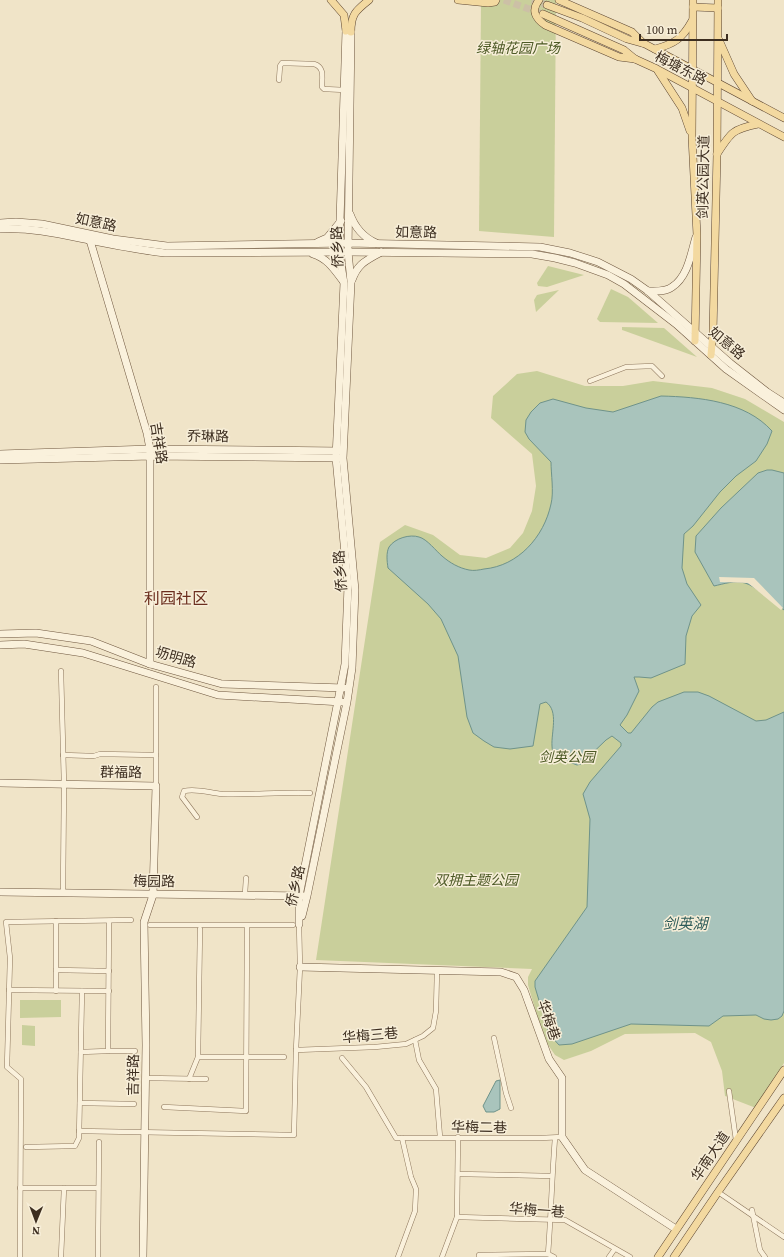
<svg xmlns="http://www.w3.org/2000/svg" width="784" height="1257" viewBox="0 0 784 1257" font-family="'Source Serif 4','Noto Sans SC',serif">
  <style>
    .green { fill: #c9cf9b }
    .water { fill: #a9c4bc; stroke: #6f938a }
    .pier { fill: #f0e4c8 }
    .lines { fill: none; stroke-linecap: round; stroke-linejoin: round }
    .primary-tunnel { stroke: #ccc0a6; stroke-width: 7; stroke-dasharray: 7 3.5; stroke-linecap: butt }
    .street-casing { stroke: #8d765c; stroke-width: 5.5 }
    .secondary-casing { stroke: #6f573f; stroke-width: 8 }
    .primary-casing { stroke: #5b4430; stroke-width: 8 }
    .street { stroke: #faf1dc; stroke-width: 4.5 }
    .secondary { stroke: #faf1dc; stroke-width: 7 }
    .primary { stroke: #f3d9a0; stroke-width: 7 }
    .labels { text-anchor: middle; stroke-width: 3; stroke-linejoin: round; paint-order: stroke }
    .park-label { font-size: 14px; font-style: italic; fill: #4d5a26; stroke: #f7eed8 }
    .street-label { font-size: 14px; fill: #3d2e20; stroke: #f7eed8 }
    .water-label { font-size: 15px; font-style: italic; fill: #2f5d5a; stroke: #f7eed8 }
    .quarter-label { font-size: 16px; fill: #6b2e1e; stroke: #f7eed8 }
  </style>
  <rect width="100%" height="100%" fill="#f0e4c8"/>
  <g class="green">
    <path d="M481,0H556L554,237L479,231Z"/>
    <path d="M548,266L584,275L547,287L538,286L537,283Z"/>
    <path d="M611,289L628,297L658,323L600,322L597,319Z"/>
    <path d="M559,290L536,312L534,300L537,295Z"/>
    <path d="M622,327L664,328L697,357L625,331L622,330Z"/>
    <path d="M537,371L585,386H623L653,381L712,388L745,399L784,422V1063L756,1108L725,1096L722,1071L711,1042L695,1033L625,1034L591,1051L564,1060L555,1055L544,1039L528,985V977L532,969L316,960L380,542L405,525L433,535L460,555L486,558L510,548L523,533L532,511L536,486L532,454L491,418L493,396L517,374Z"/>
    <path d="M20,1000H61V1017L20,1018Z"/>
    <path d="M22,1025L35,1026V1046L22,1045Z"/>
  </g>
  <g class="water">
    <path d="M661,396C699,397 745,401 772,431L767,444L756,461L736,476L720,492L693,526L684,534L682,568L687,584L701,605L692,616L686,636L685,664L651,678L639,677H634L639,691L627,715L620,725L628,733H631L652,707L658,702L684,692H698L709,696L756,721L766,720L784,712V1011L782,1016L778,1019L771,1020L764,1019L756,1015L723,1016L709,1026L631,1024L572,1044L559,1045L549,1034L535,987V981L587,907L590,819L583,794L590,782L621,746V743L612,736L606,740L581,764L577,765L554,756C553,753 552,749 552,746C551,733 559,711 546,702L540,704L533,746L510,749L494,747L484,741L473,733L467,717L458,656L441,619L428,604L388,568C387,561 386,553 389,547C395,538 410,534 419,537C427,539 436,551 442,556C450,563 459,568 469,570C474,571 479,570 484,569C518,566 544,537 551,504C554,492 551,474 551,462L529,439L525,432L526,420L531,412L540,403L553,399L586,408L613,412Z"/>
    <path d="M767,470H772L784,473V610C776,604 754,585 745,583C735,580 723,584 714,586L695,552L696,536L721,508L758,473Z"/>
    <path d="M500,1080V1109L494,1112H486L483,1106L496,1081Z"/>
  </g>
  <path class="pier" d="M719,577L754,578L783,608L781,610L748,583L720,582Z"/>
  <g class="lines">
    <g class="primary-tunnel">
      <path d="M504,0L540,13"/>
      <path d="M532,0L547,5"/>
    </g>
    <g class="street-casing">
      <g id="street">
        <path d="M279,80L280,66L282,63L314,64C325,67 322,78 322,87L324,89L345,90"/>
        <path d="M590,381L626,367L652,366L662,376"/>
        <path d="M61,671L64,784L63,893"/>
        <path d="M63,755L94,756L100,754L156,755"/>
        <path d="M156,786V687"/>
        <path d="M197,817L182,797L184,791C197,788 209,793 222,794C251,795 280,792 310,793"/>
        <path d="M245,894L246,878"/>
        <path d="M56,921V991"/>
        <path d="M150,925H293"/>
        <path d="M56,970L109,971"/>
        <path d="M9,990L109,991"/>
        <path d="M494,1038L506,1093L511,1108"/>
        <path d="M415,1040L419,1060L436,1089L440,1137"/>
        <path d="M296,1050L375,1047L406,1044L423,1036L433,1028L436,1011L437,971"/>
        <path d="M108,1051H135"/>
        <path d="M81,1052L108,1051L109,921"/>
        <path d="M198,1057L200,929"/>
        <path d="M342,1058L366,1087L396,1138H541L562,1137"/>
        <path d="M146,1078L206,1079"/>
        <path d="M189,1079L198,1057H284"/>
        <path d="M729,1091L736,1140"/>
        <path d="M80,1103L134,1104"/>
        <path d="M164,1107L246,1111L247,926"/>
        <path d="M79,1131L294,1135L296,1050L300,967L299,924"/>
        <path d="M26,1147L75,1146L79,1138L82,991"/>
        <path d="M458,1174L552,1176"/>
        <path d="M20,1188H98"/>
        <path d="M718,1192L784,1237"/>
        <path d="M752,1210L760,1250L765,1257"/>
        <path d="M457,1217L565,1220L630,1257"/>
        <path d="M548,1254C551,1215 552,1176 555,1138"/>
        <path d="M20,1257L21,1079L7,1067L10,958L6,922L131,920"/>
        <path d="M61,1257L64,1188"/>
        <path d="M98,1257L99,1142"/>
        <path d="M398,1257L415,1211L416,1189L411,1177L402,1138"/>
        <path d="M442,1257L457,1217L458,1137"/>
        <path d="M479,1257V1255L548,1254L554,1257"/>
        <path d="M609,1257L614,1250"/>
      </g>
    </g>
    <g class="secondary-casing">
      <g id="secondary">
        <path d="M350,214C355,228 363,237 376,243"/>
        <path d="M0,223L16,222L42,224L113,239L167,246L348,243L540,247L570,253L598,262L631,279L648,291L730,363L767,392L784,403"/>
        <path d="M0,229C30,227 60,234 89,240C114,245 139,250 165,253L348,252L532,254L555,258L575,263L608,275L624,284L676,324L726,369L784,410"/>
        <path d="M89,237L147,433L150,449V664"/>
        <path d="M318,242L327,238L341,221"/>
        <path d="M313,254C328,259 334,269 343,281"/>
        <path d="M352,280C358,263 366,261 381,252"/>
        <path d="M648,291C655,291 666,292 672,287C688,277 691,253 696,237"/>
        <path d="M0,454L150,449L340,451"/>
        <path d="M0,460L151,456L340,458"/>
        <path d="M0,634L36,633L91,641L150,664L222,684L344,688"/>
        <path d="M0,645L24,644L83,653L218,695L342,702"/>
        <path d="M0,783L156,786L153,895L144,922L146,1045L143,1257"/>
        <path d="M0,892L303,896"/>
        <path d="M302,916L307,896L347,702L352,668L355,590L343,458L351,282L348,252L351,32"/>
        <path d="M299,924V896L338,701L345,664L348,586L336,458L344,283L339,252L346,31"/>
        <path d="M300,967L501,972L516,977L524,990L549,1059L562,1078V1137L585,1170L676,1229"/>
      </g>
    </g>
    <g class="primary-casing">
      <g id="primary">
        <path d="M331,0L344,15L346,31"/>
        <path d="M458,0L488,3L495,2L496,0"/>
        <path d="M539,0C531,10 535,18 545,25L619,57L635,59"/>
        <path d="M559,0L632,32L643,43"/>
        <path d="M693,0L692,137L697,235L695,341"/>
        <path d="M547,5L582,18L627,39L645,44L784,118"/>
        <path d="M693,7L718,8"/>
        <path d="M543,14L624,50L635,59L657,69L784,137"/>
        <path d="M351,32C351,15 355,11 369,0"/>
        <path d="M719,40L734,74L752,101"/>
        <path d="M655,49C674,44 682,39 692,21"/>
        <path d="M658,71L682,108L690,131"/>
        <path d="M717,154C731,132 733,129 758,124"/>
        <path d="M711,355L713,333L717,154L718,0"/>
        <path d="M658,1257L784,1070"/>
        <path d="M674,1257L718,1192L784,1098"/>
      </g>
    </g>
    <use href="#street" class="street"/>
    <use href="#secondary" class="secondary"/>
    <use href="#primary" class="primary"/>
  </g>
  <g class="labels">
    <g class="park-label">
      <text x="518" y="53">绿轴花园广场</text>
      <text x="567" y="762">剑英公园</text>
      <text x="476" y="885">双拥主题公园</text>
    </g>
    <g class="street-label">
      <text transform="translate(681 68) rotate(27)" y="5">梅塘东路</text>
      <text transform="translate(703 177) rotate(-89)" y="5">剑英公园大道</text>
      <text transform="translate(96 222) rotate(12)" y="5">如意路</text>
      <text transform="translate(416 232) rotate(1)" y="5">如意路</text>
      <text transform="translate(337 247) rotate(-92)" y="5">侨乡路</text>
      <text transform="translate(727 343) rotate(40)" y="5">如意路</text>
      <text transform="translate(208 436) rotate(1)" y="5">乔琳路</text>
      <text transform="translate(159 443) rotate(81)" y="5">吉祥路</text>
      <text transform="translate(340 571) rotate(-94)" y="5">侨乡路</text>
      <text transform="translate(176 657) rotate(16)" y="5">坜明路</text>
      <text transform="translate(121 772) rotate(1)" y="5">群福路</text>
      <text transform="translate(154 881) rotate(1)" y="5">梅园路</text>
      <text transform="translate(295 886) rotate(-77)" y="5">侨乡路</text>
      <text transform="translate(549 1020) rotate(71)" y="5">华梅巷</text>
      <text transform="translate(370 1035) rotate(-5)" y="5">华梅三巷</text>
      <text transform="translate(133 1075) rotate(-89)" y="5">吉祥路</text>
      <text transform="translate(479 1127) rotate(1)" y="5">华梅二巷</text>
      <text transform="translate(710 1156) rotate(-56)" y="5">华南大道</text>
      <text transform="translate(537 1210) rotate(4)" y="5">华梅一巷</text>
    </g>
    <g class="water-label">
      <text x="685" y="929">剑英湖</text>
    </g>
    <g class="quarter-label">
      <text x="176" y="604">利园社区</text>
    </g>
  </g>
  <g transform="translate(36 1221) rotate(181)" stroke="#f7eed8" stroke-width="3" paint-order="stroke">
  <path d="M0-3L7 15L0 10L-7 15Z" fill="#3d2e20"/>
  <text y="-6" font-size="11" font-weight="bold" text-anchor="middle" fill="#3d2e20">N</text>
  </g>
  <path d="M640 34v6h87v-6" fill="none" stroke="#3d2e20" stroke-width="2"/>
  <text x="646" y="34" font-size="12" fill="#3d2e20" stroke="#f7eed8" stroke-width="3" paint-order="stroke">100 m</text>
</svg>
